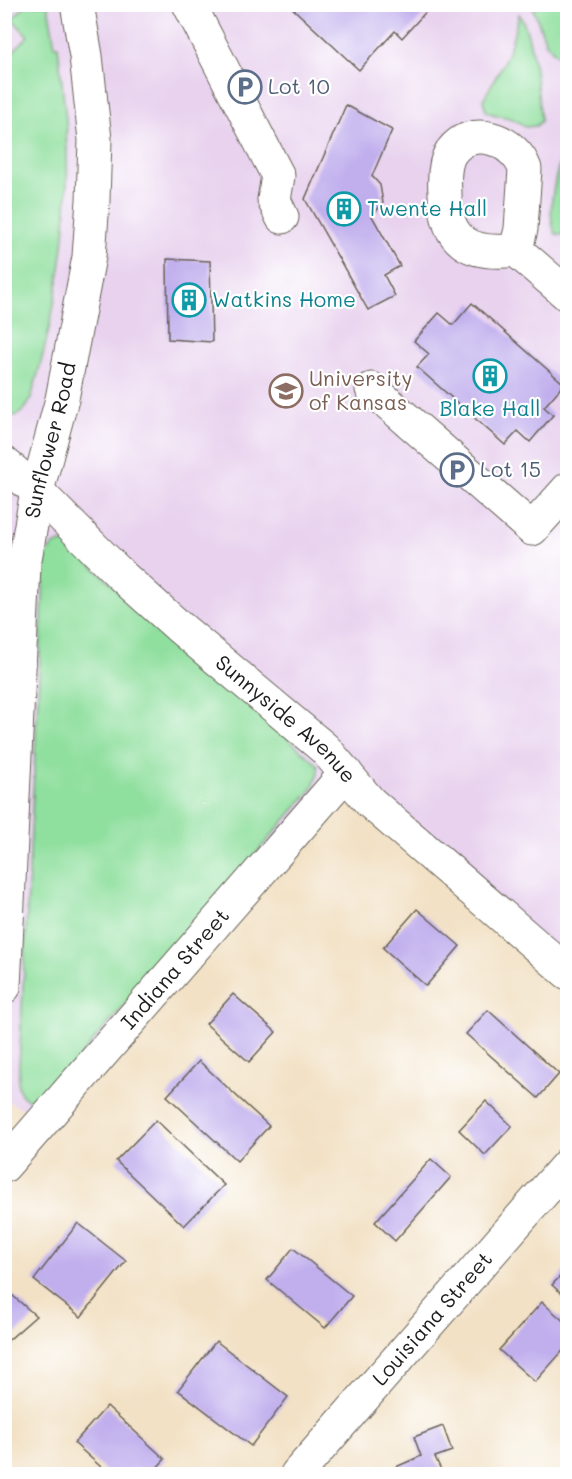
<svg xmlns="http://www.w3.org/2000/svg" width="572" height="1479" viewBox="0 0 572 1479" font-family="Mali,sans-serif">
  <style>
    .built { fill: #e8d2ee }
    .green { fill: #8fdf9e; stroke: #567e5d; stroke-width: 1.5 }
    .building { fill: #c0aeed }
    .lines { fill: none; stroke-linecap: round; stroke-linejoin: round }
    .minor-casing { stroke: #676157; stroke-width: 35 }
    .minor { stroke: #fff; stroke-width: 33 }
    .labels { text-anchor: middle; stroke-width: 4.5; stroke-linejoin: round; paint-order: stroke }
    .service-label { font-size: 21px; fill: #4e5e75; stroke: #fff; text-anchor: start }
    .culture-label { font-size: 21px; fill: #0d838f; stroke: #fff; text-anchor: start }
    .education-label { font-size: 21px; fill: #785e54; stroke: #fff; text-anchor: start }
    .street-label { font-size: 21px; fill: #1c1c1c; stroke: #fff }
  </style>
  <rect width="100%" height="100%" fill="#fff"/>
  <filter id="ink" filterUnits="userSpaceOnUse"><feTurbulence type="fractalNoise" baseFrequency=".0167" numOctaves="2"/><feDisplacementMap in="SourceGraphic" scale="12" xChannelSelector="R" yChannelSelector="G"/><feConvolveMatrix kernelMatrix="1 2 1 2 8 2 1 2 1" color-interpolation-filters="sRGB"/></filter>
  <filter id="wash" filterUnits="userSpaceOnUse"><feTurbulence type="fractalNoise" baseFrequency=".008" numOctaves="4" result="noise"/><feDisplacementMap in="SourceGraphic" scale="24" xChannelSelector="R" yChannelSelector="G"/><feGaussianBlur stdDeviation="1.35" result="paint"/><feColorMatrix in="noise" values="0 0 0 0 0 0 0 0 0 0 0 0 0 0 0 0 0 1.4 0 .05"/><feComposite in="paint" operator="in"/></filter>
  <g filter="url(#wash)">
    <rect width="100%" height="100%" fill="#f2e1c5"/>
    <path class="built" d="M5,5H567V958L333,777L34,1114L5,1100Z"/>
    <g class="green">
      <path d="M26,5H48L55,46H58L67,130L66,131C72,219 57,311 31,398C26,411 19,417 5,417V60L28,36L12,19Z"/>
      <path d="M532,5H567V67L546,43Z"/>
      <path d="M519,14C533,34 538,95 541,121L536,126L525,127C509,113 499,119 486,111L483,100L504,62L511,44Z"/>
      <path d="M567,143V235L556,234C544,214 558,163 567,143Z"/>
      <path d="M60,543L67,544L318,765V774L312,789L44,1098C31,1103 21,1100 18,1086L45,557L53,545Z"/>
    </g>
    <g id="blocks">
      <g class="building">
        <path d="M288,4H433L402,38L395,31L359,70Z"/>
        <path d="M346,105L392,130L372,176L380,185L383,203L372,216L400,266L384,275L395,296L368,310L305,199Z"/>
        <path d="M167,259L210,261L212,342L168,339Z"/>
        <path d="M472,303L564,384L544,407L553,415L530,442L518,431L505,445L417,367L429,354L414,341L439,313L453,325Z"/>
        <path d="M417,909L460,946L426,986L383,948Z"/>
        <path d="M233,994L276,1032L249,1062L206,1024Z"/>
        <path d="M488,1010L559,1074L538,1098L466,1034Z"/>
        <path d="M199,1061L269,1126L237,1161L167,1096Z"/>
        <path d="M486,1101L512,1126L485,1155L459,1130Z"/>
        <path d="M156,1120L224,1185L184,1226L116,1161Z"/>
        <path d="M431,1159L451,1177L395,1241L375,1222Z"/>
        <path d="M78,1223L126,1261L81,1317L34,1280Z"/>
        <path d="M293,1248L352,1296L325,1328L267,1280Z"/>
        <path d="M568,1268V1299L552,1285Z"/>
        <path d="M4,1288L36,1316L4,1344Z"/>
        <path d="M542,1302L568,1325V1345L535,1382L499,1350Z"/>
        <path d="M216,1341L288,1397L251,1446L178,1390Z"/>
        <path d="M107,1406L165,1459L151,1474H109L74,1443Z"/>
        <path d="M443,1426L452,1451L435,1457L443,1474H380L421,1456L414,1437Z"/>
      </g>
    </g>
  </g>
  <g filter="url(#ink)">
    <use href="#blocks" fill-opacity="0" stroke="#676157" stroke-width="1.5"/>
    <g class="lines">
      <g class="minor-casing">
        <g id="minor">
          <path d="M189,4L278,176L274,200L282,217"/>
          <path d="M516,250L521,229L525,169C515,140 472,123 451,152C444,163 444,180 445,193C445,242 470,256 516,250L568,295"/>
          <path d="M372,389L532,529L568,489"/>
          <path id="s1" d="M4,463L37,491L122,576L178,626L325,749L370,802L568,973"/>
          <path id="s2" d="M4,987L24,565L37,491L62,399L89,257L93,200L95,140L86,56L77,4"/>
          <path id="s3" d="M4,1166L346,773"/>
          <path id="s4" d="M297,1474L568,1164"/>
        </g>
      </g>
      <use href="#minor" class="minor"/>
    </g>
  </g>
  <defs>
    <g id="parking-ring" transform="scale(1.725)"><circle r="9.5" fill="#fff" stroke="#5c6f8a" stroke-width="1.5"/><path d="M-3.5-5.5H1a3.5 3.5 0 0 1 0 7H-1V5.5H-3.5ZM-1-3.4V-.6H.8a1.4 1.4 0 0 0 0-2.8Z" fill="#5c6f8a"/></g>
    <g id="building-ring" transform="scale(1.725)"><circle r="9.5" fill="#fff" stroke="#0f9aa8" stroke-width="1.5"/><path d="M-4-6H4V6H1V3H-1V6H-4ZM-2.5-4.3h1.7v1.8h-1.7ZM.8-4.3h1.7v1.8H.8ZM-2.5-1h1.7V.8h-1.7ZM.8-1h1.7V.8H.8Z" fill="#0f9aa8"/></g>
    <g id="university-ring" transform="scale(1.725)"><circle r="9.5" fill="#fff" stroke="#8d6e63" stroke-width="1.5"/><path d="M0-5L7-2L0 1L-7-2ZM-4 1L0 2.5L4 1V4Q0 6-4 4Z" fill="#8d6e63"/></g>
  </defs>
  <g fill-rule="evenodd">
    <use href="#parking-ring" x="245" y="87"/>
    <use href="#building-ring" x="344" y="209"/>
    <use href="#building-ring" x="189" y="300"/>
    <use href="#building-ring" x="490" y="376"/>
    <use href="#university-ring" x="286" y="391"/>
    <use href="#parking-ring" x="457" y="470"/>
  </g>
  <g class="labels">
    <g class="service-label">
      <text x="268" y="94">Lot 10</text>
      <text x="480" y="477">Lot 15</text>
    </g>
    <g class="culture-label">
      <text x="367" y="216">Twente Hall</text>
      <text x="212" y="307">Watkins Home</text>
      <text x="490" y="416" text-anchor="middle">Blake Hall</text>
    </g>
    <g class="education-label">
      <text x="309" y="386">University<tspan x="309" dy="24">of Kansas</tspan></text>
    </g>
    <g class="street-label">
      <text dy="7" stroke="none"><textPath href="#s2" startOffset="550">Sunflower Road</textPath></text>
      <text dy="7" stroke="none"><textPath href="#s1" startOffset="381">Sunnyside Avenue</textPath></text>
      <text dy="7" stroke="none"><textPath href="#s3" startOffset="261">Indiana Street</textPath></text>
      <text dy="7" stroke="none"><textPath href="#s4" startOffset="206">Louisiana Street</textPath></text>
    </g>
  </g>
  <rect width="572" height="1479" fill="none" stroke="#fff" stroke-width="24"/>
</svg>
